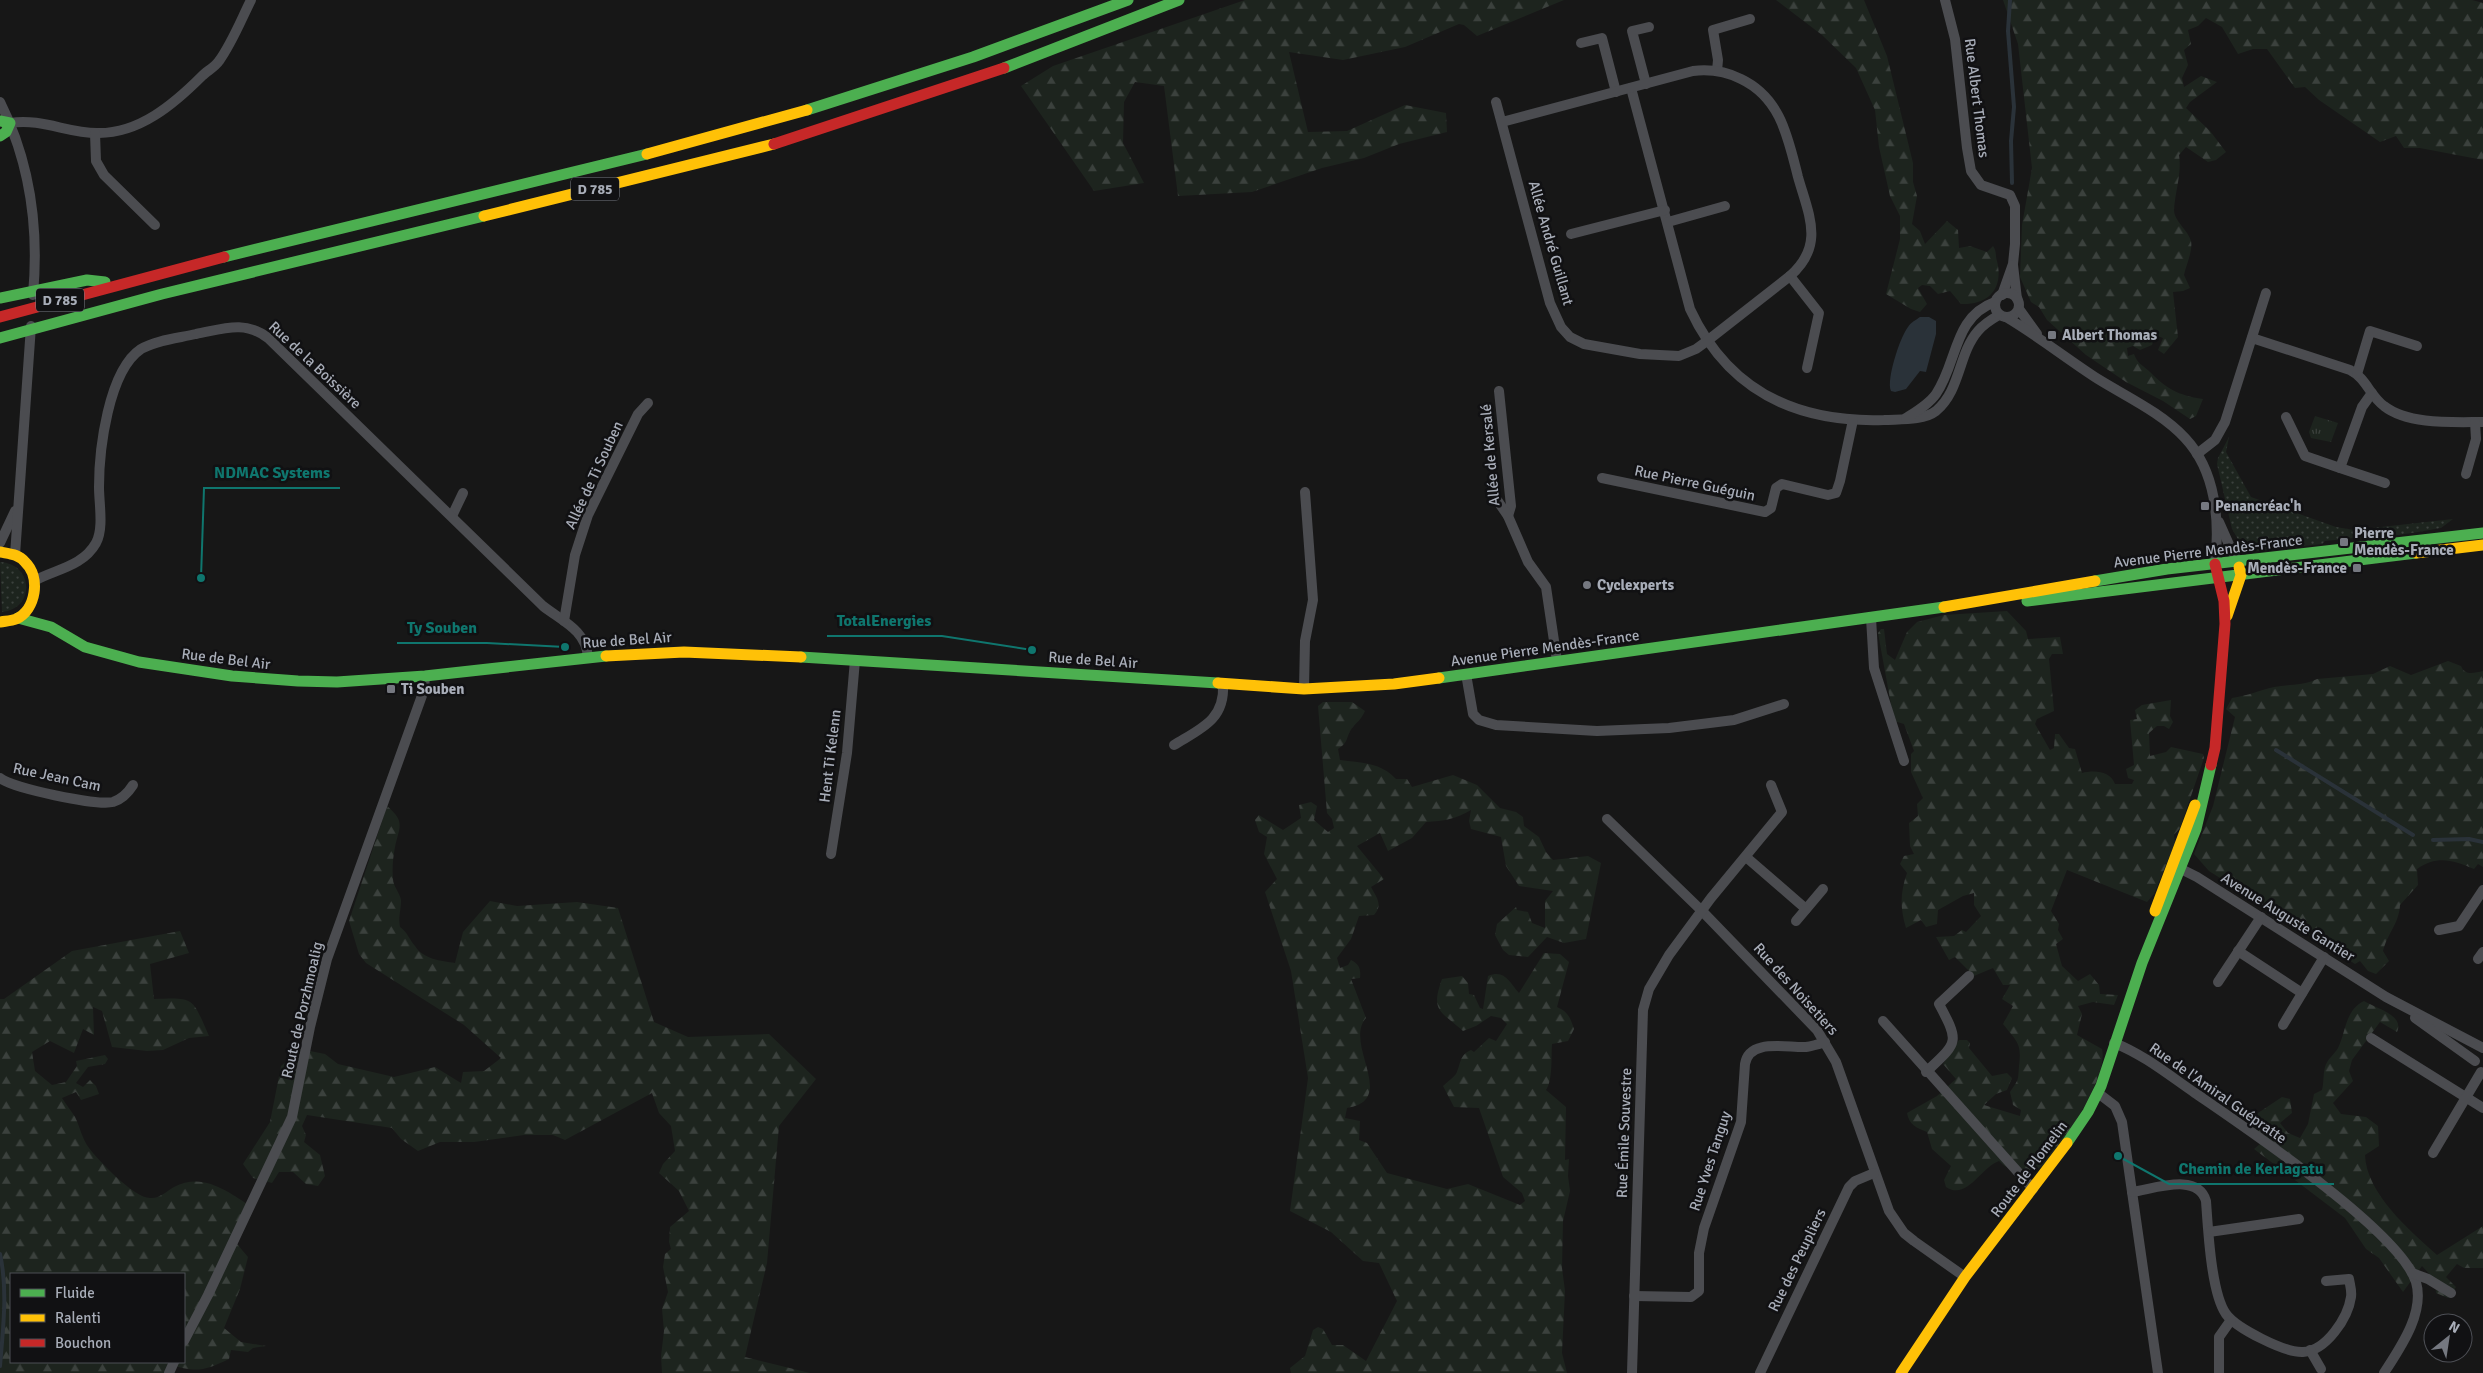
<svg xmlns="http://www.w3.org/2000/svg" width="2483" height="1373" viewBox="0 0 2483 1373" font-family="Signika,sans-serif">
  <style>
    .grass { fill: url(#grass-dots) }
    .forest { fill: url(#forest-firs); fill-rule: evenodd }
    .park { fill: url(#park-tufts) }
    .water { fill: #2a3239 }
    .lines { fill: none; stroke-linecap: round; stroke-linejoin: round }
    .stream { stroke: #2a3239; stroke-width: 4 }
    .street { stroke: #4b4c50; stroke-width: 10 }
    .fast { stroke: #4caf50; stroke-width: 11 }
    .slow { stroke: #ffc107; stroke-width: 11 }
    .jam { stroke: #c62828; stroke-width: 11 }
    .poi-dot { fill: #757880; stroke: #111113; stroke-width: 2 }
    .labels { text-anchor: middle; stroke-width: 5; stroke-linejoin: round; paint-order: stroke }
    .shield { fill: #111113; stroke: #7b7e86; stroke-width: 1 }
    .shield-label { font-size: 14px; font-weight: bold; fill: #a8adb8 }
    .street-label { font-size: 15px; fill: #a8adb8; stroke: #111113 }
    .poi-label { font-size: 15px; font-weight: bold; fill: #a8adb8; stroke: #111113; text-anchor: start }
    .leader { fill: none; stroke: #0f766e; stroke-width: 2 }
    .callout-dot { fill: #0f766e; stroke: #111113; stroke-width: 2 }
    .callout-label { font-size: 16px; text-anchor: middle; font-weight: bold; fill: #0f766e; stroke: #111113; stroke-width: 5; stroke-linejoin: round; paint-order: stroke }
  </style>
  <defs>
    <pattern id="grass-dots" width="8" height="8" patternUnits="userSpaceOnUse" patternTransform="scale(1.25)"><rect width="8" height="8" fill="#1d241e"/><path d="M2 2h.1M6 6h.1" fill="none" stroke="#3b413d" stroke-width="1.8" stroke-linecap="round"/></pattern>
    <pattern id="forest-firs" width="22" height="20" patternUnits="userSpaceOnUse" patternTransform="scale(1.25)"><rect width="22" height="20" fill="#1d241e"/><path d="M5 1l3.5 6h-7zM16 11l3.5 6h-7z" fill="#3b413d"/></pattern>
    <pattern id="park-tufts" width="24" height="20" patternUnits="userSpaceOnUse" patternTransform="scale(1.25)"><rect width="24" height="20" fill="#1d241e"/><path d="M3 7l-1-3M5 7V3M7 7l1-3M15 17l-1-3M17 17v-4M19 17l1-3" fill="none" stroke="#3b413d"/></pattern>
  </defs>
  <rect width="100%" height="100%" fill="#171717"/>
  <g class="grass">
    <path d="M2229,437L2226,452L2251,497L2336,527L2354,530L2453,519L2441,528L2418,532L2398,535L2377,532L2363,537L2325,541L2322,544L2258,551L2239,541L2232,529L2217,464L2218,458Z"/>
    <path d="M0,562C34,564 35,609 2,612Z"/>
  </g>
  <g class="forest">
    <path d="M1245,0H1564L1477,36L1464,25L1459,24L1405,47L1343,60L1289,52L1308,132L1347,131L1405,105L1446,113L1447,132L1399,144L1364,158L1322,168L1252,192L1178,196L1164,86L1135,82L1124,102L1123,143L1144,183L1094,191L1021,86L1053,66Z"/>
    <path d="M1776,0H1864L1887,56L1913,163V182L1917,196L1912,224L1920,231L1925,244L1947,221L1958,230L1959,248L1970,246L1987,252L1993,246C1997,252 1995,255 1997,261C2004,289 1988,305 1961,304L1950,291L1938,294L1930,286L1922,285L1918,288L1927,304L1920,312L1911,309L1886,294L1900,239V216L1890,196L1879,147L1875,110L1856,68L1822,35Z"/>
    <path d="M2003,0H2472L2483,3V160L2420,148H2404L2396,136L2380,142L2319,100L2305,87L2295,88L2267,49H2253L2238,54L2222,27L2206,18L2198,26L2188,30L2191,44L2184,50L2188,65L2182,78L2184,87L2201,76L2217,82L2190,102L2186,108L2210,131L2226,152L2216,160L2208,162L2186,147L2179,155C2182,173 2175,192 2174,210C2174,221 2188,230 2191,241C2193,251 2186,265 2184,275L2190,288L2183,291L2173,292L2178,337L2164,354L2158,350L2163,338L2155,335L2152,345L2140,350L2133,346L2127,348L2128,356L2134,354C2137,363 2142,365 2149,371C2167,389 2177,395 2203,399L2196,416L2190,419L2163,401L2126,382L2086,355L2047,320L2039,307L2031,302L2020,277L2022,225L2032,168L2018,44Z"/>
    <path d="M2007,611L2026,631L2028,639L2060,637L2063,654H2052L2049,659L2054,711L2037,719L2035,724L2050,750L2054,748L2055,734H2059L2069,748L2075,749L2082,773C2095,770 2110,771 2115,784H2132L2134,780L2128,778L2126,769L2134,765L2130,720L2137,719L2135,710L2142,705L2171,700L2170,716L2173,722L2169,729L2164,726H2157L2149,733L2150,756L2166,752L2171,747L2203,754L2204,758L2180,828L2174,835L2175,843L2154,894L2147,902L2067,870L2051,911L2059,924L2058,930L2063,939L2056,944L2062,966L2078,981L2090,974L2099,985L2100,994L2118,995L2114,1005L2093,1002L2078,1006L2082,1014L2077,1035L2102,1049C2109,1077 2063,1141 2047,1165C2030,1171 2013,1176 1999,1161C1981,1167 1967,1201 1946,1187L1944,1180L1951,1166L1932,1149L1927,1132C1917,1128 1909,1125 1907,1113L1937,1096L1956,1079L1943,1064L1959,1040H1967L1970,1043L1969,1048L1992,1076L2007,1073L2012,1078L2007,1090L1996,1094L1984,1105L2020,1116L2021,1110L2013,1105L2010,1092C2019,1079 2018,1081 2019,1066C2022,1043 2017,1042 2003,1024L2013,1006L2002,999L2010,985H2003L1993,968L1974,976L1955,957L1949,960L1936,937L1954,936L1962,930L1966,932L1981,916L1974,905V893L1963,896L1938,910L1937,924L1926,927L1921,920L1906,928C1900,908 1900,893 1907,873L1900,864L1904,856L1914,854L1910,846L1909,823L1918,816L1917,804L1923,798L1911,772V754L1914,751L1904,724L1894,721L1878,633L1881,629H1884L1887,654L1895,660L1907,632L1917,622L1944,615Z"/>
    <path d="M2448,661L2461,666C2465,676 2474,673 2483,671V867L2478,864L2474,869C2453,860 2437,855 2417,869L2418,885L2400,905C2399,924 2387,934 2383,951L2389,961L2376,974L2368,971L2360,961L2355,964L2209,871L2194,854L2213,806L2235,717L2226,709L2232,698C2247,696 2260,690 2274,687C2289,684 2303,686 2317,679L2373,674L2390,666L2411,675Z"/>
    <path d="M1323,702H1352L1365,711C1361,720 1357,722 1352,728C1345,738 1350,741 1338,749L1340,760C1362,763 1380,762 1396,779H1407L1412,787L1453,775L1477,785L1500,808L1516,812L1523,817L1524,826L1539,837L1546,852L1553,860L1588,856L1601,863L1586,939L1564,943L1547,937L1528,957L1509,955L1503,950L1495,935L1497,924L1516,907L1517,910L1528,912L1532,923L1545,928V901L1553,891L1519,886L1506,866L1501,837L1471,829L1469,821L1471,810C1456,819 1444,821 1426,822L1412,838L1388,851L1380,833L1357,846L1384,879L1371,887C1377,898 1383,905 1374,915L1359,916L1351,939L1337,958L1340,968L1348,965L1351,960C1359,964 1361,969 1360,978L1351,979L1366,1018C1343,1044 1399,1100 1347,1108L1345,1118L1360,1121L1359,1140L1367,1143L1387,1173L1447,1189L1468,1184L1520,1205L1525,1201L1522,1193L1503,1177L1479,1108L1454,1107L1443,1086C1447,1082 1453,1078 1456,1074C1461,1064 1459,1055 1471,1050L1474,1052L1489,1038L1496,1041L1507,1024L1501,1018L1491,1016L1476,1026L1463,1031C1441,1011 1430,1012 1442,979L1462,976L1468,983L1469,994L1474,995L1480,1008L1483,1009L1488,976C1505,969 1509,982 1519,993L1544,953L1560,954L1569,962L1557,1007C1568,1012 1570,1017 1574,1029L1568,1041L1552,1044C1551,1057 1553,1080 1546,1090L1566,1107L1565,1160L1569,1159L1568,1176L1570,1191L1563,1221L1562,1268L1565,1291L1562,1353L1567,1373H1291L1290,1368L1305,1356L1313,1330L1318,1327L1323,1329L1332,1345H1343L1366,1361L1397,1301L1379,1263L1363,1261L1331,1232L1290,1211L1308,1078L1291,971L1265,892L1277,879L1264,854L1267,837L1259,832L1255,820L1259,815L1283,830L1301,818L1299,805L1311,802L1317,806L1314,820L1328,832L1334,828L1332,819L1327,813L1318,706Z"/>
    <path d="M387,806C406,822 399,827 395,847C393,857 392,869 393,879C393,886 400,893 401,900C401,911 398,917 400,927C408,933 409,939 415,946C423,959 441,961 455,963L463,932L490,901L517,906L577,902L618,908L654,1022L688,1037L769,1034L816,1079L779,1126L767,1263L745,1357L810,1373H662L661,1356L664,1331L662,1309L668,1292L663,1267L665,1254L671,1249L669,1242L670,1227L689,1211L679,1191L659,1173L663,1164L675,1151L671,1126L659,1113L652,1093L565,1140L553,1135H524L474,1142H440L418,1151L401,1139L392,1128L307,1115L302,1126L306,1135L304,1142L320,1155L325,1176L318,1186L306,1184L293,1172H279L272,1183L253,1178L243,1164L270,1122L281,1066L300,1049L325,1054L338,1064L394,1077L435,1067L461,1083L463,1072L484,1071L501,1058L464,1025L366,963L359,954L349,921Z"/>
    <path d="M180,931L189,953L150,964L154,999C196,997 192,998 209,1036L189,1038L163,1050L147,1051L112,1047L102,1011L93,1007L94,1035L83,1029L74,1053L50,1041L32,1052L35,1071L52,1085L66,1082L77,1066L76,1061L105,1055L108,1059L105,1064L88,1067L76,1083L83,1087L90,1080L96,1086L99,1094L81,1100L76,1092L62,1098C66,1104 71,1111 75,1117C80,1127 82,1139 89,1148C99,1161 134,1198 150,1198C159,1199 167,1191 174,1187C204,1171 229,1193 254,1208L237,1244L248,1257L240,1289L224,1328L241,1342L266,1346L253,1348L248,1352L231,1350L229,1359C204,1371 196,1373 169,1364L166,1373H0V999H4L72,951ZM11,1274H184V1362H11Z"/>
    <path d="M2364,1001C2375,1008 2405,1015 2397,1032L2380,1022L2352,1060L2349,1071L2353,1081L2333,1103L2341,1114L2366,1117L2378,1126L2379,1146L2365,1155C2366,1193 2410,1231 2437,1255L2483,1226V1268H2464L2457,1264L2446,1277L2456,1287L2448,1298L2436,1293L2435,1280L2422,1266L2403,1292L2379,1258L2366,1249L2345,1218L2254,1149L2266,1139L2254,1130L2258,1113L2282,1097L2290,1099L2292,1113L2280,1123L2288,1133L2300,1138L2308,1124L2314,1094L2322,1090C2324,1083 2323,1074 2325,1067C2327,1059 2334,1055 2338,1048C2346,1032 2345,1010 2364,1001Z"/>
  </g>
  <path class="park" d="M2315,416L2338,423L2331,442L2311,438L2309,432Z"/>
  <path class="water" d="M1920,317H1929L1936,321V334L1926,372L1920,371L1906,389L1895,392L1891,391C1886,380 1900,337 1908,327C1911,322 1916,320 1920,317Z"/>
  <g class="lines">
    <g class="stream">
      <path d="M2010,0L2008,31L2014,107L2011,141L2012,183"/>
      <path d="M2276,750L2413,835"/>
      <path d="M2433,840L2469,839L2483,842"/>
      <path d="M0,1254C8,1290 3,1329 0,1366"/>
    </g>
    <g class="street">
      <path d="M1945,0L1955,39L1967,148L1971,171L1981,185L2010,195L2015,206V244L2013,264L2002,295"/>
      <path d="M1581,43L1602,38L1616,92"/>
      <path d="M1717,71L1718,60L1713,30L1750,19"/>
      <path d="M1646,84L1632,31L1649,27"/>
      <path d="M1631,88L1690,309C1728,391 1797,423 1884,420C1900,419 1923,421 1936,411C1961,390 1958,354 1978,331C1984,324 1992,319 1999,315"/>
      <path d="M0,102C30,162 39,229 33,295"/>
      <path d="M1496,102L1550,303L1561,327L1570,337L1584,344L1640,354L1679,356L1696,349L1707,341L1790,276C1825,245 1809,216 1798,177C1788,138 1781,98 1741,79C1725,71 1710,69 1693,71L1502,122"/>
      <path d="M10,123C42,118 67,133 97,133C139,134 174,104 202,76C207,71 215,67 219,61C232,43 241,20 251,0"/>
      <path d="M95,133L96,161L104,175L155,225"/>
      <path d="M1668,222L1725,206"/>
      <path d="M1571,234L1665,210"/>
      <path d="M2013,265L2017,299"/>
      <path d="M1790,276L1819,313L1807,368"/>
      <circle cx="2007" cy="305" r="12"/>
      <path d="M2019,309L2037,334"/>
      <path d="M2006,317C2038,336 2067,359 2098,379C2127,397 2162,413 2185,438C2216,471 2220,521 2215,564"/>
      <path d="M2252,338L2350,370C2366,378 2370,396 2384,406C2408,425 2454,422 2483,422"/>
      <path d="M2357,374L2370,331L2417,346"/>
      <path d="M1499,391L1511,506L1508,516"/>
      <path d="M2286,417L2305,456L2340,468L2362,407L2372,393"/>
      <path d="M1906,418C1917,411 1929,404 1936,394C1958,362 1953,317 1995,302"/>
      <path d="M2197,454L2215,440L2225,422L2266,293"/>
      <path d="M2340,468L2385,483"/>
      <path d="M2466,474L2476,439L2475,422"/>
      <path d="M1602,478L1765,512L1771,508L1776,488L1782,484L1828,495L1836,493L1840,481L1853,420"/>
      <path d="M1495,497L1508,516L1528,562L1546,587L1557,661"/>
      <path d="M452,516L463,493"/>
      <path d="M2219,522L2231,549L2238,561"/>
      <path d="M0,543L15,511"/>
      <path d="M15,555L31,326"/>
      <path d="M36,580C57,569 83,566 96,543C104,528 99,504 99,487C99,451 108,371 141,349C156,340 179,338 196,334C223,329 245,320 268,338L543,606C562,621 586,630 588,657"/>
      <path d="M1871,618L1874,668L1904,761"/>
      <path d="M564,621L575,555L588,515L638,414L648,403"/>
      <path d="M1466,674L1473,714L1479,720L1496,725L1597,731L1669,728L1734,720L1784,704"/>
      <path d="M1304,689L1305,641L1313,600L1305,492"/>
      <path d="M1174,745C1200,729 1225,720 1223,685"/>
      <path d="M0,778C11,788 97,806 113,802C122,799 128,793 133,785"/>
      <path d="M1607,819L1703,912L1817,1030L1836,1062L1889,1211L1904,1233L1914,1241L1965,1277"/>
      <path d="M831,854L847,753L855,660"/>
      <path d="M1746,857L1806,909"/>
      <path d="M2175,866L2197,877L2386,997L2483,1048"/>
      <path d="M1796,921L1823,889"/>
      <path d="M2439,930L2459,926L2483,890"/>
      <path d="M2238,951L2302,993"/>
      <path d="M2478,959L2483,952"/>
      <path d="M2218,982L2261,917"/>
      <path d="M2415,1018L2475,1061"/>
      <path d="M1883,1021L2033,1189"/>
      <path d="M2283,1025L2324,957"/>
      <path d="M2371,1038L2483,1108"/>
      <path d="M2114,1043C2143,1054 2170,1076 2195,1093C2243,1126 2400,1231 2416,1282C2425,1313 2400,1348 2384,1373"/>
      <path d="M1926,1072C1958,1042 1960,1043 1939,1004L1969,976"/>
      <path d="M2098,1093L2115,1106L2122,1122L2158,1373"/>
      <path d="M2433,1153L2481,1072"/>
      <path d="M2132,1192C2154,1189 2198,1172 2206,1201C2208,1228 2211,1293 2226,1314C2236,1328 2285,1353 2303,1352C2326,1351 2348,1318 2351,1297C2352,1291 2350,1285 2349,1279L2326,1281"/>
      <path d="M2209,1232L2299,1219"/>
      <path d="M2412,1273L2428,1279L2451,1293"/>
      <path d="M1634,1296L1691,1297L1699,1291V1253L1704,1228L1741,1122L1745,1064C1749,1038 1787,1048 1806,1047C1813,1046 1819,1044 1825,1042"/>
      <path d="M184,1341L208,1295L292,1117L310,1027L327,959L424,690L425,676"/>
      <path d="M2310,1350L2321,1369"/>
      <path d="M169,1373L174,1362"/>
      <path d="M1632,1373L1643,1010L1649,989L1669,955L1711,898L1782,812L1771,785"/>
      <path d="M1760,1373L1849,1187L1855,1181L1874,1173"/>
      <path d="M2219,1373V1337L2231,1320"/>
    </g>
    <g class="fast">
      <path d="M1004,68L1179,0"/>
      <path d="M807,110L973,57L1128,0"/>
      <path d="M0,121L10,123L6,132L0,136"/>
      <path d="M224,257L647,154"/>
      <path d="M0,298L87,280L105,282"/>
      <path d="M0,338L162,294L484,216"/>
      <path d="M2095,581L2167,569L2483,533"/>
      <path d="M2027,601L2416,553"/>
      <path d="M18,618L51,627L85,647L139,662L232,676L298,681L337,682L425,676L606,656"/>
      <path d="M801,657L1218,683"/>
      <path d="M1439,678L1944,607"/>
      <path d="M2067,1143L2088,1112L2101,1086L2142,963L2196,829L2211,765"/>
    </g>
    <g class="slow">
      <path d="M647,154L807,110"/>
      <path d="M484,216L774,144"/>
      <path d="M0,552C10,554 18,554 25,562C41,577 36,610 16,619C11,621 5,621 0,622"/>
      <path d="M2416,553L2483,545"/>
      <path d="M1944,607L2095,581"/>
      <path d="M2227,616L2241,575L2239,567"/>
      <path d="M606,656L684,652L801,657"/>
      <path d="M1218,683L1304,689L1394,684L1439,678"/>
      <path d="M2155,911L2195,805"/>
      <path d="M1901,1373L1965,1277L2067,1143"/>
    </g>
    <g class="jam">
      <path d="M774,144L1004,68"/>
      <path d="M0,317L224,257"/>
      <path d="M2211,765L2215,748L2225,624L2224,601L2215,564"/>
    </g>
  </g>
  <g class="poi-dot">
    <rect x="2047" y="330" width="10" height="10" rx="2.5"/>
    <rect x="2200" y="501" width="10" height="10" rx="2.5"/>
    <rect x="2339" y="537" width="10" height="10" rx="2.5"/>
    <rect x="2352" y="563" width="10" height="10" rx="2.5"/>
    <circle cx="1587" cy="585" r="5"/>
    <rect x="386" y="684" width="10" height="10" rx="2.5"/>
  </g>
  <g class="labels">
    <g class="shield">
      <rect x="571" y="177.5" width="48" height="23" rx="4"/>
      <rect x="36" y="288.5" width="48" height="23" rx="4"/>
    </g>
    <g class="shield-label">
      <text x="595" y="194">D 785</text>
      <text x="60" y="305">D 785</text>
    </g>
    <g class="street-label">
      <text transform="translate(1977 98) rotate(83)" y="5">Rue Albert Thomas</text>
      <text transform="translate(1551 243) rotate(74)" y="5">Allée André Guillant</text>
      <text transform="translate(315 365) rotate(43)" y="5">Rue de la Boissière</text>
      <text transform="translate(1490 455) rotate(-95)" y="5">Allée de Kersalé</text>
      <text transform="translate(594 475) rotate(-65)" y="5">Allée de Ti Souben</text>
      <text transform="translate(1695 483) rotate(12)" y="5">Rue Pierre Guéguin</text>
      <text transform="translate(2208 551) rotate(-7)" y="5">Avenue Pierre Mendès-France</text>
      <text transform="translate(627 640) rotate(-4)" y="5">Rue de Bel Air</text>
      <text transform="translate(1545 648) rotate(-8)" y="5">Avenue Pierre Mendès-France</text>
      <text transform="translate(226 659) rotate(7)" y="5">Rue de Bel Air</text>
      <text transform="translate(1093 660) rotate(4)" y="5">Rue de Bel Air</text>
      <text transform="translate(830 756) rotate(-83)" y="5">Hent Ti Kelenn</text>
      <text transform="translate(57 777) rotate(12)" y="5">Rue Jean Cam</text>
      <text transform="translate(2288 917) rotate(32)" y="5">Avenue Auguste Gantier</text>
      <text transform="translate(1796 989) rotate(48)" y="5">Rue des Noisetiers</text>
      <text transform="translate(302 1010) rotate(-77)" y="5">Route de Porzhmoalig</text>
      <text transform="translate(2218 1093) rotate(35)" y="5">Rue de l'Amiral Guépratte</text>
      <text transform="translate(1624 1133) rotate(-88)" y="5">Rue Émile Souvestre</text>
      <text transform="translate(1710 1161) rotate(-72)" y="5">Rue Yves Tanguy</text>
      <text transform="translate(2029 1169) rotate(-53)" y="5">Route de Plomelin</text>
      <text transform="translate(1797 1260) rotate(-64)" y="5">Rue des Peupliers</text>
    </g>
    <g class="poi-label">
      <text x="2062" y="340">Albert Thomas</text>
      <text x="2215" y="511">Penancréac'h</text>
      <text x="2354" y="538">Pierre<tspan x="2354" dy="17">Mendès-France</tspan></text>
      <text x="2347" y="573" text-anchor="end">Mendès-France</text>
      <text x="1597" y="590">Cyclexperts</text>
      <text x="401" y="694">Ti Souben</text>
    </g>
  </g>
  <path class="leader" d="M201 578L204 488H340M1032 650L942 636H827M565 647L487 643H397M2118 1156L2169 1184H2334"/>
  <g class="callout-dot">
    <circle cx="201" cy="578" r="5"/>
    <circle cx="1032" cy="650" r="5"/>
    <circle cx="565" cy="647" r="5"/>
    <circle cx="2118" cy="1156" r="5"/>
  </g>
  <g class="callout-label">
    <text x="272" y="478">NDMAC Systems</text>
    <text x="884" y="626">TotalEnergies</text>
    <text x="442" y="633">Ty Souben</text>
    <text x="2251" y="1174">Chemin de Kerlagatu</text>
  </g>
  <rect x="10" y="1273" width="175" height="90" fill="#111113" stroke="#4d4f55"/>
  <rect x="20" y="1289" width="25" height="8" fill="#4caf50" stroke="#4d4f55"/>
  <text x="55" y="1298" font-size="15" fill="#a8adb8">Fluide</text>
  <rect x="20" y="1314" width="25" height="8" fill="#ffc107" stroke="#4d4f55"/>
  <text x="55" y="1323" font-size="15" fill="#a8adb8">Ralenti</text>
  <rect x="20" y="1339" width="25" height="8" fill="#c62828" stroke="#4d4f55"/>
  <text x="55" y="1348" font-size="15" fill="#a8adb8">Bouchon</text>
  <g transform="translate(2448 1338) rotate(30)"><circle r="24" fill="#111113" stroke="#4d4f55"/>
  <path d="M0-4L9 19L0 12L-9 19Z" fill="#757880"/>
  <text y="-8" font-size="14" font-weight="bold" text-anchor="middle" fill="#a8adb8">N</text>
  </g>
</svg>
